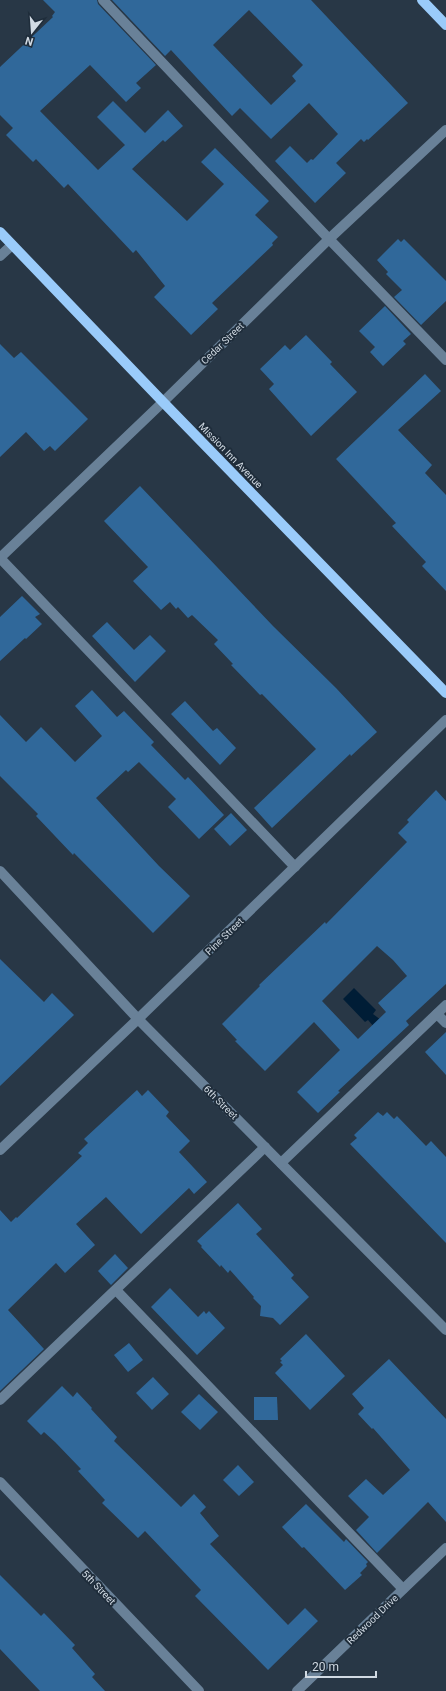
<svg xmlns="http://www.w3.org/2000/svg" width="446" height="1691" viewBox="0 0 446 1691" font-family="Roboto,sans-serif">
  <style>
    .water { fill: #001d36 }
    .building { fill: #30689a; fill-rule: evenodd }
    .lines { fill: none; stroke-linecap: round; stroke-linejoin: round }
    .minor { stroke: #698198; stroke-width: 10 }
    .major { stroke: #9acbfa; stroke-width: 10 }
    .labels { text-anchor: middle; stroke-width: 4; stroke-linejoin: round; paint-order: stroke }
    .street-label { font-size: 10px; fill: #d1dae3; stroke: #1f2d3b }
  </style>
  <rect width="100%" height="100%" fill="#283746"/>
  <path class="water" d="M354,988L376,1010L373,1014L381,1020L374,1027L368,1020L365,1022L343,999Z"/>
  <g class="building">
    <path d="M43,0H97L98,4L156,65L136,83L141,88L126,102L90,65L40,111L98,170L125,145L97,117L113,101L145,133L168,110L183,126L165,142L163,140L132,169L187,221L224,184L201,162L215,148L269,201L255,215L278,237L272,243L273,245L212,303L218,309L191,335L154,297L165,286L136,250L133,253L68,184L64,188L36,159L33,162L6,135L13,128L0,115V67L53,17L52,16L55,12Z"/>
    <path d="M112,0H311L408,103L368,140L367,139L364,142L361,139L336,163L346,173L315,203L275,161L290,146L307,163L311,159L313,160L338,134L309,103L271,139L240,108L232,116L171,50L165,56ZM249,10L303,65L292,76L296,81L271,105L213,45Z"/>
    <path d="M398,239L401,242L404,239L446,281V301L421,325L394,297L402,290L386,274L388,272L377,260Z"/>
    <path d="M385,306L411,334L403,341L406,344L383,366L370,352L375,347L359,331Z"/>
    <path d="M306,335L332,362L330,364L357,392L311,436L269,389L274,384L260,369L285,345L290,350Z"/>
    <path d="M0,344L14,358L21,352L88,419L55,451L50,446L44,451L26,432L0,457Z"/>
    <path d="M425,374L441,391L398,430L432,465L425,473L446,495V591L422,566L426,562L392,526L396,523L336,459Z"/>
    <path d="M140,486L273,626L336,688L377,732L351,756L350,754L272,828L254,808L316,749L262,694L260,695L231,665L233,664L214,644L218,640L192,615L188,618L178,607L176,609L170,602L161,610L133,581L148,567L104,521Z"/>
    <path d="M22,596L40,614L35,617L42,624L26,639L25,638L0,661V617Z"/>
    <path d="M107,622L134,650L150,635L166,651L135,682L92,636Z"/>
    <path d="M92,690L117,717L124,711L154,742L151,745L185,780L188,777L224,815L199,839L168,807L176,799L139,762L128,772L126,770L96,798L159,866L190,896L153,933L74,853L73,855L36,816L38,814L0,776V715L26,742L41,727L75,762L102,736L75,706Z"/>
    <path d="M185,701L213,731L217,728L236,748L220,765L171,714Z"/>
    <path d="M436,790L446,801V984L406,1021L409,1025L338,1091L340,1092L318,1113L297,1092L340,1050L314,1022L265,1071L235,1041L237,1040L222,1024L260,986L259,985L325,922L326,924L407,842L398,833L409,822L407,820ZM377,946L393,960L407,976L378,1003L386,1012L358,1039L322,1001Z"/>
    <path d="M231,813L247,830L230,846L214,829Z"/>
    <path d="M0,959L44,1002L52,993L74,1015L0,1086Z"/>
    <path d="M446,1032V1075L425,1052Z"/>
    <path d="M137,1090L142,1096L148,1090L169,1112L166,1116L190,1141L179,1152L207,1182L194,1194L189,1188L141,1234L106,1197L76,1224L95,1245L65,1273L56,1263L8,1310L44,1349L0,1391V1210L11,1222L16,1217L17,1218L82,1156L78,1153L88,1143L84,1139Z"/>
    <path d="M378,1112L383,1116L387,1112L394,1119L397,1116L426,1146L431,1141L446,1157V1243L350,1144L357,1138L354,1135Z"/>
    <path d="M238,1203L262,1229L256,1234L294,1275L291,1278L309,1297L280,1325L273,1318L260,1316L261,1306L253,1298L254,1297L230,1270L228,1273L221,1265L220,1267L201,1247L202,1246L197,1241Z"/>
    <path d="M115,1254L128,1268L111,1285L98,1271Z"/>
    <path d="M170,1288L198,1317L204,1311L206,1314L209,1311L225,1328L197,1355L151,1307Z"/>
    <path d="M306,1334L345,1376L310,1410L275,1373L283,1365L280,1362L282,1361L280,1359Z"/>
    <path d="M129,1343L143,1360L128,1372L114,1355Z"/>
    <path d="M389,1359L446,1419V1522L428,1502L377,1553L356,1530L369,1517L348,1496L366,1479L383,1495L410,1470L373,1428L372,1429L358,1414L364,1408L352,1394Z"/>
    <path d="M153,1377L169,1394L152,1410L136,1393Z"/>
    <path d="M62,1386L73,1397L77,1392L92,1408L91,1409L117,1437L114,1441L181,1507L194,1494L206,1507L200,1513L219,1536L210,1544L288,1625L305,1608L318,1621L268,1670L195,1596L201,1590L145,1531L138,1538L102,1503L105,1500L78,1471L81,1469L55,1442L44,1432L41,1435L27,1421Z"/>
    <path d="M199,1394L218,1412L200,1430L181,1412Z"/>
    <path d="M254,1397H277L278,1420H254Z"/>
    <path d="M238,1465L254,1482L239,1496L223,1480Z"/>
    <path d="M306,1504L344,1542L346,1539L368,1562L366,1564L367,1566L360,1573L362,1575L345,1590L304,1547L302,1548L282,1527Z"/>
    <path d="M0,1575L41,1616L44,1613L75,1645L72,1648L95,1674L92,1677L105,1691H40L0,1649Z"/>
  </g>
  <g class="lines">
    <g class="minor">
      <path d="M103,0L329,239L446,360"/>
      <path d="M0,256L12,245"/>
      <path d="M0,558L163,402L329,239L446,130"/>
      <path d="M0,558L295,867"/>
      <path d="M0,871L138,1019L446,1330"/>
      <path d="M437,1014L446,1023"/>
      <path d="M0,1150L138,1019L446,720"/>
      <path d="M281,1163L446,1005"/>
      <path d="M116,1290L403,1589"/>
      <path d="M0,1400L265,1147"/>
      <path d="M0,1482L199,1691"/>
      <path d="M297,1691L446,1548"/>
    </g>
    <g class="major">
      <path d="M422,0L446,25"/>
      <path d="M0,232L163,402L446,693"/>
    </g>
  </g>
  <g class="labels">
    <g class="street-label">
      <text transform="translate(222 343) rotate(-44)" y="4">Cedar Street</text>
      <text transform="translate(231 455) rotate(46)" y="4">Mission Inn Avenue</text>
      <text transform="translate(224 936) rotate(-44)" y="4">Pine Street</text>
      <text transform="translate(221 1102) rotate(45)" y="4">6th Street</text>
      <text transform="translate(99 1587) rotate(46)" y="4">5th Street</text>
      <text transform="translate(372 1619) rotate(-44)" y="4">Redwood Drive</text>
    </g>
  </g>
  <g transform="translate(32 32) rotate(197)" stroke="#1f2d3b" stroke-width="3" paint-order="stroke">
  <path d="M0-3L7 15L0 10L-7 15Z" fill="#d1dae3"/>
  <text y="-6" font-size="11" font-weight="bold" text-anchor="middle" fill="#d1dae3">N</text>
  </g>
  <path d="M306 1671v6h70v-6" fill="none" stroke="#d1dae3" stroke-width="2"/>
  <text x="312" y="1671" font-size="12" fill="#d1dae3" stroke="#1f2d3b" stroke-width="3" paint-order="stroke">20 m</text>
</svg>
